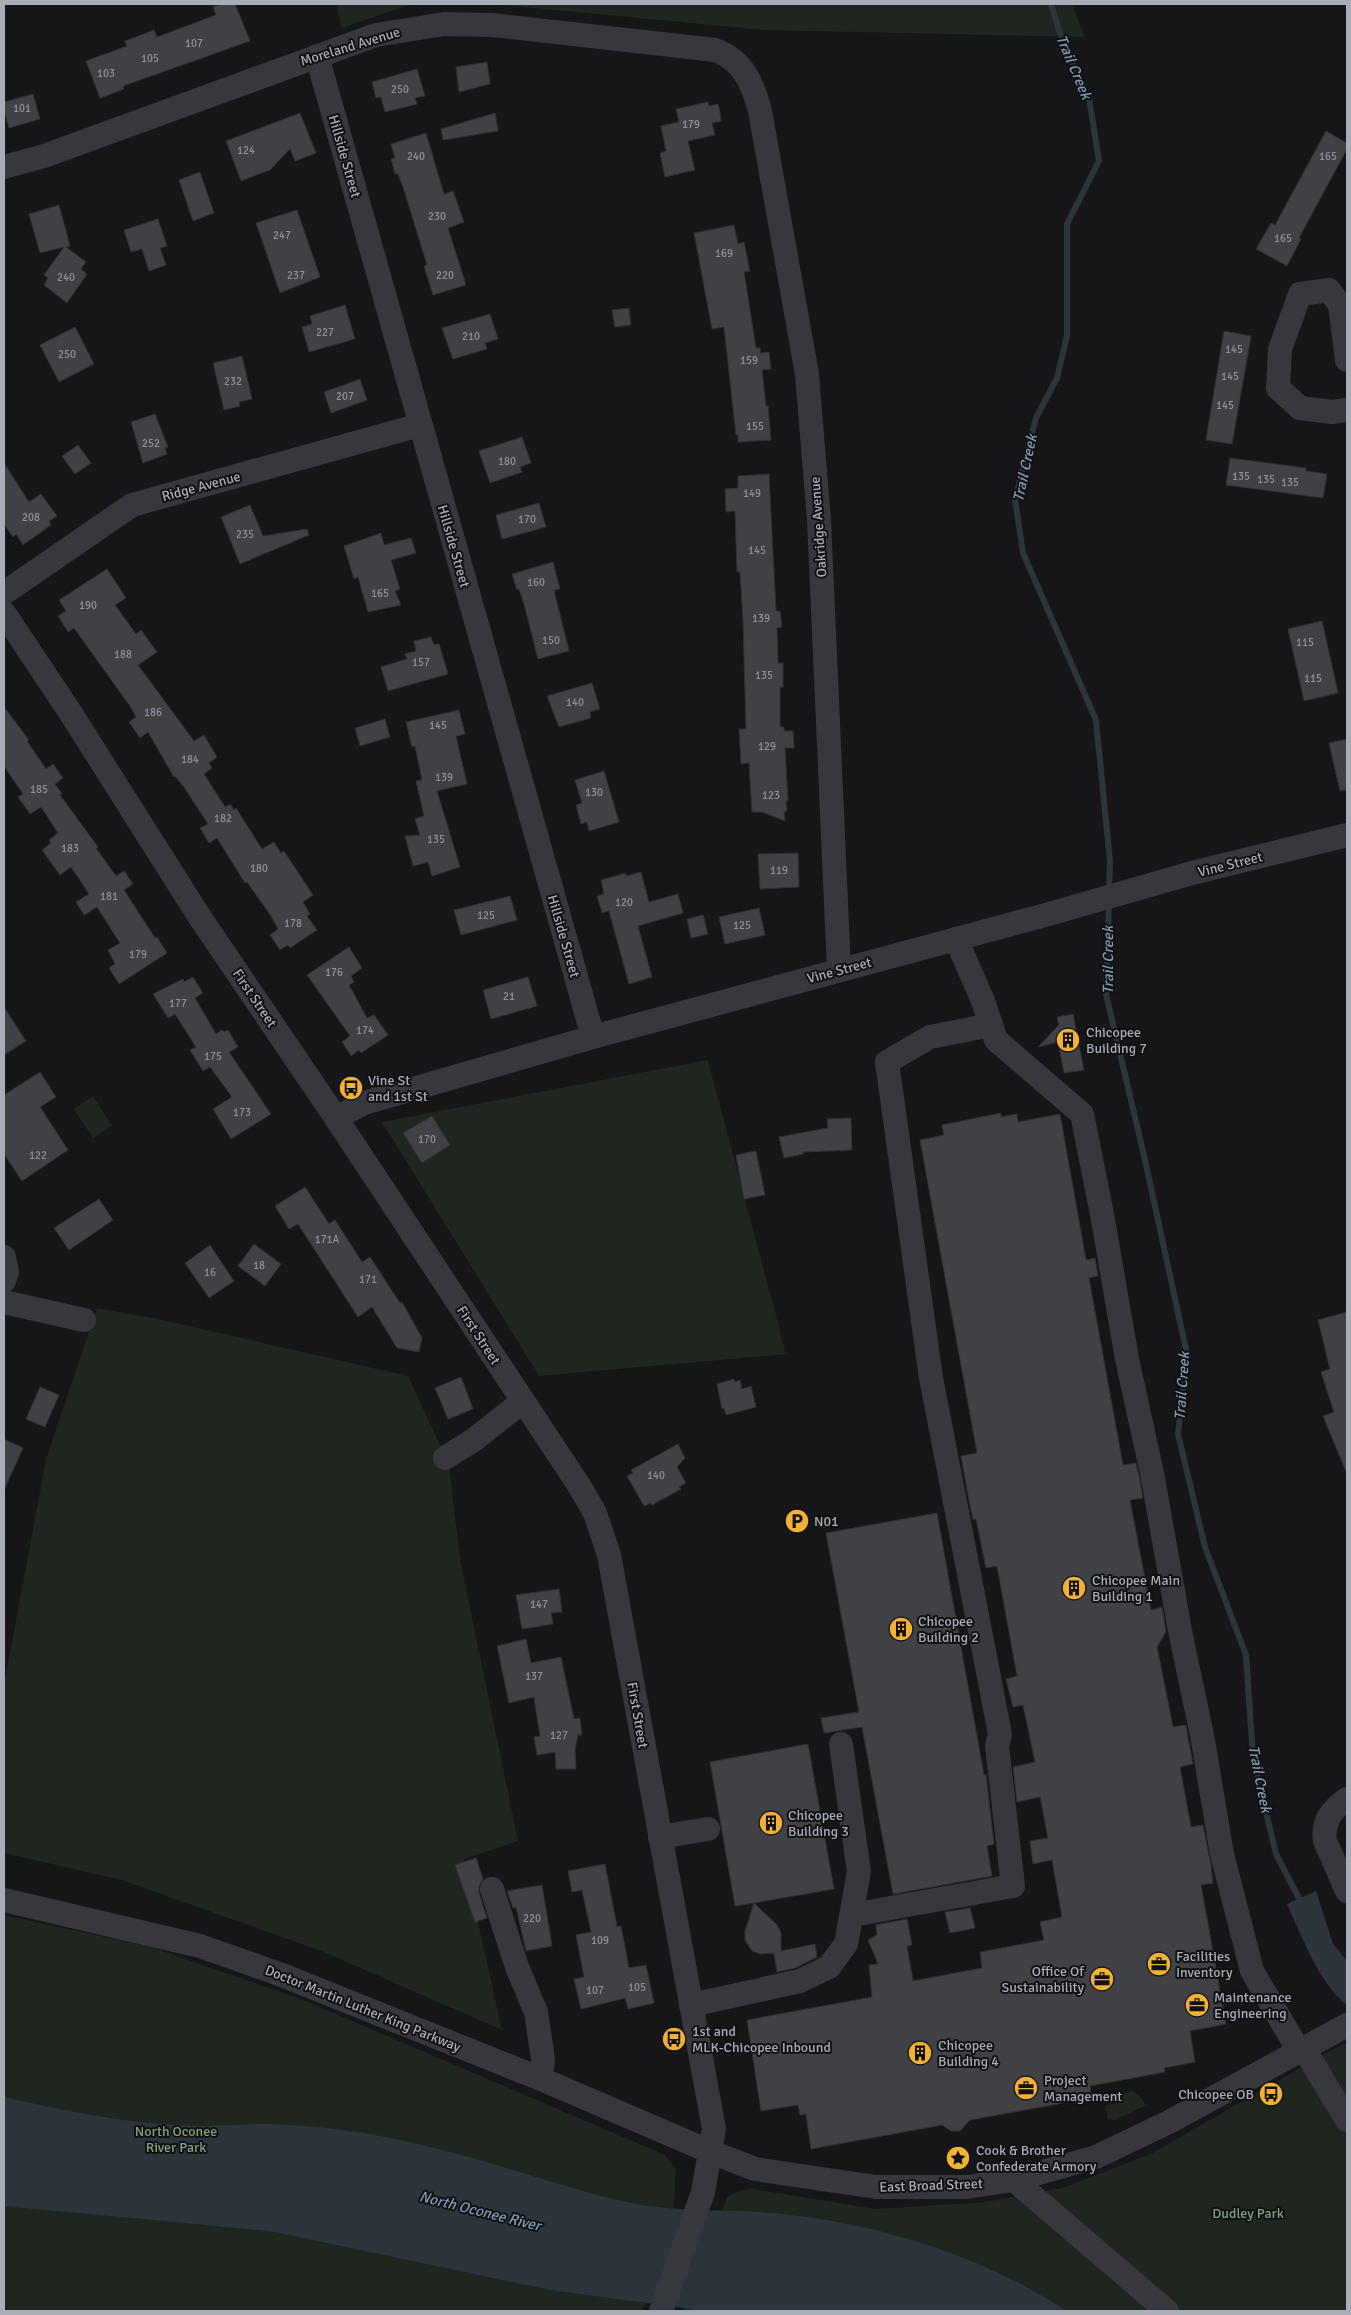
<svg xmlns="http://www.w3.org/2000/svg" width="1351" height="2315" viewBox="0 0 1351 2315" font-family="Signika,sans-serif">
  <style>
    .green { fill: #1e261f }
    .water { fill: #2c353c }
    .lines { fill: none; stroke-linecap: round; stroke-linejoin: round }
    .stream { stroke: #2c353c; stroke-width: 6 }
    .building { fill: #404145; stroke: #303034 }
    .minor { stroke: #37383d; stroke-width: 24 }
    .labels { text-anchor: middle; stroke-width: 4; stroke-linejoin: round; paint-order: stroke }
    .number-label { font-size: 11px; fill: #8e929b }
    .street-label { font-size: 14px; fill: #a8adb8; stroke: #111113 }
    .poi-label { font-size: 14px; fill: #a8adb8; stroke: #111113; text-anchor: start }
    .park-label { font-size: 14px; fill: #7fa381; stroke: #111113 }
    .water-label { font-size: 15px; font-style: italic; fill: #7f9bb3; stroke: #111113 }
  </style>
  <rect width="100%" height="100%" fill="#161618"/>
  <g class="green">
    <path d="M336,4H412L342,28Z"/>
    <path d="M493,4H1072L1085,37L764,30Z"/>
    <path d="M708,1060L786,1354L539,1376L382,1122Z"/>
    <path d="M93,1096L112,1126L93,1138L74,1109Z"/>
    <path d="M97,1308L158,1319L408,1376L449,1465L460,1559L518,1841L464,1859L502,2030L324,1952L122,1880L4,1853V1685L46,1460Z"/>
    <path d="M4,1915L151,1947L301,1999L665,2155L676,2169L672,2224L643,2311H4Z"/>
    <path d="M1347,2043V2311H684L727,2197L739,2191L752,2189L876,2209L985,2202L1062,2188L1151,2154L1331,2050Z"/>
    <path d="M1132,2091L1139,2095L1146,2105L1115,2120L1108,2119L1105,2106L1118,2102L1121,2094Z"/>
  </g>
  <g class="water">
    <path d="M1316,1891L1333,1944L1347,1961V2005C1319,1984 1302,1936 1287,1904Z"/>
    <path d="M4,2097C61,2110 119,2122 177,2125C209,2127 240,2124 271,2124C302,2125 333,2128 364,2133C416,2142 469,2156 519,2172C560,2184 599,2197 641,2205C685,2212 729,2209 773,2213C877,2223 979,2254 1067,2311H705L551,2290L270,2231L4,2206Z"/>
  </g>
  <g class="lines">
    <g class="stream">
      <path d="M1051,4L1064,46L1089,98L1099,161L1067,224V336L1057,378L1036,418L1015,499L1023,553L1096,720L1110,861L1109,891"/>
      <path d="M1109,901L1106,994L1145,1160L1187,1354L1178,1434L1205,1547L1246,1655L1253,1757L1276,1854L1303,1906"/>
    </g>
  </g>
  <g class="building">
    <path d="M222,4H235L250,41L123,86L124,89L100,98L86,61L127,46L125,41L154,30L157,37L216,15L213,7Z"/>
    <path d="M487,62L490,84L459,92L456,67Z"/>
    <path d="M417,69L425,96L415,98L417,104L385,112L381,97L376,98L372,82Z"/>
    <path d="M33,94L40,119L9,128L4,111V102Z"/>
    <path d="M708,102L709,106L718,104L720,112L721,121L712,123L715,135L688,141L695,170L665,177L660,153L666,151L661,126L679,122L676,109Z"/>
    <path d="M300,113L316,153L295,161L290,149L270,170L241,181L226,141Z"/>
    <path d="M495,113L498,131L443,140L441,129Z"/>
    <path d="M1326,131L1347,143V149L1299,238L1301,239L1287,266L1256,249L1271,223L1275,225Z"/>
    <path d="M426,133L444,194L453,191L464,222L448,228L466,285L433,295L424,266L427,265L404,190L398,174H395L391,159L395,158L391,144Z"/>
    <path d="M200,172L214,213L193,221L179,180Z"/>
    <path d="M59,205L70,246L66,247L86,262L81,269L87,274L67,303L44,285L48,278L44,275L64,247L40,253L29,214Z"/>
    <path d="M297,210L320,277L280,293L256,223Z"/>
    <path d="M158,219L167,246L160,248L166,265L149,271L142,249L131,252L124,230Z"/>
    <path d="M734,225L738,244L744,242L750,271L744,272L756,348H760V353L769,352L771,369L762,370L766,406H768L771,440L738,442V435H736L724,327L712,329L698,254L694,233Z"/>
    <path d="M345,305L355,339L309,352L302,327L312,324L310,316Z"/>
    <path d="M629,308L631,325L615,327L612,310Z"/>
    <path d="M490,314L498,339L485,343L487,349L453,359L442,328Z"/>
    <path d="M75,327L94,364L59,382L40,345Z"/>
    <path d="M1224,331L1251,336L1232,444L1206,440Z"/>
    <path d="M242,356L252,399L239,402L240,406L224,410L213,363Z"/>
    <path d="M360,379L367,400L331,413L324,392Z"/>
    <path d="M155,414L168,447L165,448L167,454L143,463L131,422Z"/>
    <path d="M522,437L531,463L520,467L522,472L490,483L479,451Z"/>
    <path d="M78,445L91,463L75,474L62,456Z"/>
    <path d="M1230,458L1306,468V471L1327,474L1323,498L1226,485Z"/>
    <path d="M4,463L29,502L41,494L57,516L49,521L51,525L23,545L16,534L13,537L4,524Z"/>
    <path d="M769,474L776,611H780L782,627L777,628L778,663H783V687H780V727H784V731H793L794,748H785L788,801H786L787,811H784L785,821L762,812H752L749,763L741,764L739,729H746L743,621L740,572H737L735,511L726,512L725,489L738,488V476Z"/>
    <path d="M539,503L546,527L502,539L496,515Z"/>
    <path d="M250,505L263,536L307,529L309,535L240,564L221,517Z"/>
    <path d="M381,533L384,545L411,538L416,553L391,560L400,589L395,591L401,605L368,612L358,577L354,579L344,546Z"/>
    <path d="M553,562L560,589L554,590L555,595L569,651L538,659L524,604L519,589L517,590L512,574Z"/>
    <path d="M107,569L126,598L115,605L136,634L141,630L157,652L138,665L194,741L204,735L217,757L209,763L212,768L204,774L225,807L230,804L234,810L236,808L262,849L274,842L281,853L284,851L313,895L303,902L310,914L307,916L317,930L290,948L288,945L280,950L270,935L278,929L271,916L247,882L245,883L217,838L209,843L200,828L208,824L184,787L175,776L174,777L148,732L140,738L129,722L136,717L130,706L74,628L68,632L58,616L66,611L59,600Z"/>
    <path d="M1322,621L1338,693L1304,701L1288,629Z"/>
    <path d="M431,637L434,645L439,644L448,674L388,691L381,667L407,659L405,654L416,651L414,641Z"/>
    <path d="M592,683L600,709L590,712L591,718L559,727L547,696Z"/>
    <path d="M4,707L29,740L27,741L46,769L53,764L63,778L55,784L62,794L60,795L98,847L96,848L116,876L124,871L133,884L124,890L155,938L157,937L167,953L119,984L109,968L115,964L108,950L120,943L97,907L84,915L76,902L89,894L71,867L60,875L42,850L51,843L49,840L58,833L41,807L30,814L18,797L23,794L4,766Z"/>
    <path d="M459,710L465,734L456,736L467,784L437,791L460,867L432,876L428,862L413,866L405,836L420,835L415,819L424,816L416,781L422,780L415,746L412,747L406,722Z"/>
    <path d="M385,719L390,737L360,746L355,728Z"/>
    <path d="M1347,739V790L1340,791L1329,743Z"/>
    <path d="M604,771L619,822L589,831L587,822L581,824L576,805L582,803L575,780Z"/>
    <path d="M798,853L799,887L760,889L758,854Z"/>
    <path d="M641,872L649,902L678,894L683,913L638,926L652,977L629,984L609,911L602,913L597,896L604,894L601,880L626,873V876Z"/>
    <path d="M510,896L517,920L461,935L454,910Z"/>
    <path d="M759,908L765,935L725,944L719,917Z"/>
    <path d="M703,915L708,934L691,938L687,919Z"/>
    <path d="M349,947L362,968L351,976L354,982L349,985L367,1018L374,1015L388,1035L361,1053L359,1050L351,1056L342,1042L350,1036L307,975Z"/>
    <path d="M193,977L203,993L195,998L216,1034L222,1030L224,1032L228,1030L238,1047L229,1052L271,1114L231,1139L213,1109L232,1097L210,1067L203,1071L190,1050L196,1047L175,1014L168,1018L153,994L183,979L184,982Z"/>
    <path d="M528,977L537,1006L491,1019L483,990Z"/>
    <path d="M4,1007L26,1041L4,1055Z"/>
    <path d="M1073,1014L1084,1070L1064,1073L1058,1042L1038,1047L1059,1025L1057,1017Z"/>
    <path d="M40,1072L56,1097L40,1107L68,1150L22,1181L4,1154V1095Z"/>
    <path d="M1001,1113V1117L1017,1114L1018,1122L1060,1114L1086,1260L1095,1258L1098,1276L1089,1278L1123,1465L1136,1463L1139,1476L1143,1498L1130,1500L1151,1610L1162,1607L1166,1632L1157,1647L1173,1727L1186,1725L1188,1738L1193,1764L1180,1767L1191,1827L1203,1825L1211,1865L1213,1883L1201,1885L1226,2024L1190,2031L1195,2062L1164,2068L1165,2072L1090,2086L1091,2098L970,2120L960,2131H951L942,2125L811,2149L806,2114L800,2115L798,2105L761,2111L747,2020L872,1997L869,1965L878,1964L868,1940L877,1935L876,1925L907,1919L912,1945L907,1946L913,1981L982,1968L980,1952L1044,1940L1040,1922L1062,1917L1052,1860L1033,1864L1030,1841L1048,1838L1040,1797L1017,1802L1013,1767L1035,1762L1023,1705L1013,1707L1006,1679L1017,1676L997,1566L986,1568L976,1519L973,1520L967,1490L961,1456L977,1453L920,1140L944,1135L942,1125Z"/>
    <path d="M432,1116L450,1145L422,1163L403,1133Z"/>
    <path d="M851,1118L852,1150L803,1152V1154L784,1158L779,1137L828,1128L827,1119Z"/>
    <path d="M756,1151L765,1195L744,1199L736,1155Z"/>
    <path d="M305,1187L329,1224L335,1220L362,1262L370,1257L400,1303L402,1302L422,1338L419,1352L397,1348L372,1307L358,1317L298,1224L289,1229L275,1206Z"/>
    <path d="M99,1199L113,1220L69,1250L54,1228Z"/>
    <path d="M254,1244L281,1264L265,1286L238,1266Z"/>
    <path d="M210,1245L234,1281L209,1298L185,1263Z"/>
    <path d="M1347,1312V1474L1323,1416L1334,1412L1321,1372L1330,1369L1318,1320Z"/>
    <path d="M461,1377L473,1409L448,1419L435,1388Z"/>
    <path d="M734,1379L735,1382L740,1380L742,1389L751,1386L756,1407L726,1415L724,1408L722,1409L717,1384Z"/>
    <path d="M40,1387L59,1395L45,1427L26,1419Z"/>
    <path d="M4,1439L23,1448L4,1490Z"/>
    <path d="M678,1444L685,1458L677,1467L686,1483L679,1487L681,1489L652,1505L651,1503L644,1506L627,1476L633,1473L631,1470Z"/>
    <path d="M937,1513L984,1775L986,1774L994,1844L987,1846L992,1876L893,1894L862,1727L824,1733L821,1718L859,1712L826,1533Z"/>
    <path d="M559,1589L562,1612L551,1613L553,1624L522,1629L516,1595Z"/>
    <path d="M526,1639L531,1663L561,1657L574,1719L580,1718L582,1735H578L575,1749L576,1769H556L555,1752L537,1755L534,1737L540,1736L534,1697L509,1703L497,1646Z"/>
    <path d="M808,1744L834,1889L754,1903L777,1925L781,1933V1951L815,1944L817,1957L795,1968L777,1972L774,1953L761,1954L752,1951L745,1940V1931L754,1903L735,1906L710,1762Z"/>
    <path d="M476,1858L483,1879L479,1886V1893L487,1918L475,1922L455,1865Z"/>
    <path d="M605,1864L617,1927L621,1926L629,1968L646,1965L654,2003L628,2009L625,1998L581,2009L574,1979L584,1977L576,1935L591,1932L582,1890L572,1892L568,1871Z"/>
    <path d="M542,1885L552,1946L526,1951L516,1907L513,1908L507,1891Z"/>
    <path d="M970,1908L975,1928L950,1933L945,1912Z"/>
  </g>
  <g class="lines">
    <g class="minor">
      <path d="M317,56L593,1037"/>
      <path d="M4,167L44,156L376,35L444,24L492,25L715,50C743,60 753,84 760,111L807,374L819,520L839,970"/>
      <path d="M1347,360L1340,305L1329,290L1300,294L1280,349L1278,388L1300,408L1332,412L1347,410"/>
      <path d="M4,593L132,505L420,425"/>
      <path d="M4,613L70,712L199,916L336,1118L580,1487L595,1513L609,1555L714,2129L703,2192L661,2311"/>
      <path d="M956,939L983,1001L996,1040L1082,1114L1102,1214L1127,1359L1152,1473L1181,1636L1202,1735L1222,1854L1252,1971L1299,2051"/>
      <path d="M336,1118L364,1103L593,1037L1049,914L1192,873L1347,835"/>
      <path d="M4,1257L7,1272L4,1281"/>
      <path d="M4,1302L84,1320"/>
      <path d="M445,1458L475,1439L523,1401"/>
      <path d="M1347,1799C1332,1809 1322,1822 1325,1841L1347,1891"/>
      <path d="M660,1837L708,1829"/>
      <path d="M492,1889L517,1967L536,2012L543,2059L541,2079"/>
      <path d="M4,1900L200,1946L282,1975L541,2079L711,2152L755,2169L876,2187H967L1014,2180L1096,2157L1169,2122L1347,2025"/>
      <path d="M852,1915L1013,1886L997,1746L1000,1734L931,1378L887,1062L930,1037L991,1025"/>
      <path d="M691,2005L800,1981L829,1967L846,1944L859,1872L841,1744"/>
      <path d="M1304,2049L1347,2120"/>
      <path d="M1014,2180L1167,2311"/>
    </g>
  </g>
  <defs>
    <g id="building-disc" transform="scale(1.25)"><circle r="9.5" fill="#f2b134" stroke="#111113"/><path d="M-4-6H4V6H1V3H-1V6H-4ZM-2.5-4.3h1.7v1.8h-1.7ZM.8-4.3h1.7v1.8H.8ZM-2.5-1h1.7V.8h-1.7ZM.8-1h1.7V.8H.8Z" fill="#111"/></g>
    <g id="bus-disc" transform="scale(1.25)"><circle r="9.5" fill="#f2b134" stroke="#111113"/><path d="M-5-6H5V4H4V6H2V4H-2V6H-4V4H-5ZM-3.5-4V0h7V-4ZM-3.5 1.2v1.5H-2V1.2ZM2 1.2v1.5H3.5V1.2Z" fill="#111"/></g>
    <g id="parking-disc" transform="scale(1.25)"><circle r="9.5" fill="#f2b134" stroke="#111113"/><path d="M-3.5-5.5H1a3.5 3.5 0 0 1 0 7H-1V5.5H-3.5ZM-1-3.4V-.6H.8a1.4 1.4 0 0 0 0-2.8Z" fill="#111"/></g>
    <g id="office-disc" transform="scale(1.25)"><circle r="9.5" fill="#f2b134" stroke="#111113"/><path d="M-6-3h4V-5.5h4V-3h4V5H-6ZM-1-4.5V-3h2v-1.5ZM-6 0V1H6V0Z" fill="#111"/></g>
    <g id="sight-disc" transform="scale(1.25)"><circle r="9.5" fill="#f2b134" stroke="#111113"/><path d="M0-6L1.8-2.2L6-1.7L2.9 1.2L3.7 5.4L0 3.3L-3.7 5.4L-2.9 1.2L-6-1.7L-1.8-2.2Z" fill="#111"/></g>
  </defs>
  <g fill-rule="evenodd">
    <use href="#building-disc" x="1068" y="1040"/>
    <use href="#bus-disc" x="351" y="1088"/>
    <use href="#parking-disc" x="797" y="1521"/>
    <use href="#building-disc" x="1074" y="1588"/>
    <use href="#building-disc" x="901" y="1629"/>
    <use href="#building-disc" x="771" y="1823"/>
    <use href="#office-disc" x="1159" y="1964"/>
    <use href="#office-disc" x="1102" y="1979"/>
    <use href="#office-disc" x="1197" y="2005"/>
    <use href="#bus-disc" x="674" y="2039"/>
    <use href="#building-disc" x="920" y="2053"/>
    <use href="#office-disc" x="1026" y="2088"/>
    <use href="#bus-disc" x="1271" y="2094"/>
    <use href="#sight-disc" x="958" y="2158"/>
  </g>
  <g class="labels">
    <g class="number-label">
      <text x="194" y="47">107</text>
      <text x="150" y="62">105</text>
      <text x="106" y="77">103</text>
      <text x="400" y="93">250</text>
      <text x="22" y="112">101</text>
      <text x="691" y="128">179</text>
      <text x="246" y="154">124</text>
      <text x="416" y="160">240</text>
      <text x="1328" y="160">165</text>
      <text x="437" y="220">230</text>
      <text x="282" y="239">247</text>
      <text x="1283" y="242">165</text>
      <text x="724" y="257">169</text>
      <text x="296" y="279">237</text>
      <text x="445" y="279">220</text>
      <text x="66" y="281">240</text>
      <text x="325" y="336">227</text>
      <text x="471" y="340">210</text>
      <text x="1234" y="353">145</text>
      <text x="67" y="358">250</text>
      <text x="749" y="364">159</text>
      <text x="1230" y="380">145</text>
      <text x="233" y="385">232</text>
      <text x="345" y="400">207</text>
      <text x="1225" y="409">145</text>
      <text x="755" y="430">155</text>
      <text x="151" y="447">252</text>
      <text x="507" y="465">180</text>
      <text x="1241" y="480">135</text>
      <text x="1266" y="483">135</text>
      <text x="1290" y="486">135</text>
      <text x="752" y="497">149</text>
      <text x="31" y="521">208</text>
      <text x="527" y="523">170</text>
      <text x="245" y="538">235</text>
      <text x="757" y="554">145</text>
      <text x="536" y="586">160</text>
      <text x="380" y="597">165</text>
      <text x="88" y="609">190</text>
      <text x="761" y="622">139</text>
      <text x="551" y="644">150</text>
      <text x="1305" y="646">115</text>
      <text x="123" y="658">188</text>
      <text x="421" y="666">157</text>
      <text x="764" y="679">135</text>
      <text x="1313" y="682">115</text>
      <text x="575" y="706">140</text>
      <text x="153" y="716">186</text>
      <text x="438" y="729">145</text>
      <text x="767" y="750">129</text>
      <text x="190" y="763">184</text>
      <text x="444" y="781">139</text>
      <text x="39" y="793">185</text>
      <text x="594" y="796">130</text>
      <text x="771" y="799">123</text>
      <text x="223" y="822">182</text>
      <text x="436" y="843">135</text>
      <text x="70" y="852">183</text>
      <text x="259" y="872">180</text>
      <text x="779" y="874">119</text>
      <text x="109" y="900">181</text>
      <text x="624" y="906">120</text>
      <text x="486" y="919">125</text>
      <text x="293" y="927">178</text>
      <text x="742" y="929">125</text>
      <text x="138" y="958">179</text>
      <text x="334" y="976">176</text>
      <text x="509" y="1000">21</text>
      <text x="178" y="1007">177</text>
      <text x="365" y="1034">174</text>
      <text x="213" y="1060">175</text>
      <text x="242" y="1116">173</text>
      <text x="427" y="1143">170</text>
      <text x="38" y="1159">122</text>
      <text x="327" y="1243">171A</text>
      <text x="259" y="1269">18</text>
      <text x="210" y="1276">16</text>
      <text x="368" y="1283">171</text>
      <text x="656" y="1479">140</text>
      <text x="539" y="1608">147</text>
      <text x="534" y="1680">137</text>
      <text x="559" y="1739">127</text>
      <text x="532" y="1922">220</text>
      <text x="600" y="1944">109</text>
      <text x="637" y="1991">105</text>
      <text x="595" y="1994">107</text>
    </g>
    <g class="street-label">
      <text transform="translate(350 46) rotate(-17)" y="5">Moreland Avenue</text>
      <text transform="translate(345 156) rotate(74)" y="5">Hillside Street</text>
      <text transform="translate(201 486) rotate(-15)" y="5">Ridge Avenue</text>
      <text transform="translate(818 527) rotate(-94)" y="5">Oakridge Avenue</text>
      <text transform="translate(454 546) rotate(74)" y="5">Hillside Street</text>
      <text transform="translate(1230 864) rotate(-14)" y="5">Vine Street</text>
      <text transform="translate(564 936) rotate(74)" y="5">Hillside Street</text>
      <text transform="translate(839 970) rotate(-15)" y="5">Vine Street</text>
      <text transform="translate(255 998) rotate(56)" y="5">First Street</text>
      <text transform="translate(479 1335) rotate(57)" y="5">First Street</text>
      <text transform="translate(638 1715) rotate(80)" y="5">First Street</text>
      <text transform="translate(363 2008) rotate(22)" y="5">Doctor Martin Luther King Parkway</text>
      <text transform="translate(931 2185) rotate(-2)" y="5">East Broad Street</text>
    </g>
    <g class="poi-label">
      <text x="1086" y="1037">Chicopee<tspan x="1086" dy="16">Building 7</tspan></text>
      <text x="368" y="1085">Vine St<tspan x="368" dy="16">and 1st St</tspan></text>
      <text x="814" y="1526">N01</text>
      <text x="1092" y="1585">Chicopee Main<tspan x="1092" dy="16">Building 1</tspan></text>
      <text x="918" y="1626">Chicopee<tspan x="918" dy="16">Building 2</tspan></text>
      <text x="788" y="1820">Chicopee<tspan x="788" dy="16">Building 3</tspan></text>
      <text x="1176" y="1961">Facilities<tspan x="1176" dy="16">Inventory</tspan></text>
      <text x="1084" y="1976" text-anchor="end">Office Of<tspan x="1084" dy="16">Sustainability</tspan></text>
      <text x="1214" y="2002">Maintenance<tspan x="1214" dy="16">Engineering</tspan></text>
      <text x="692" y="2036">1st and<tspan x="692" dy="16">MLK-Chicopee Inbound</tspan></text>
      <text x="938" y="2050">Chicopee<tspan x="938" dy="16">Building 4</tspan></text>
      <text x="1044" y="2085">Project<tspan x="1044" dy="16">Management</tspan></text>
      <text x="1254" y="2099" text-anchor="end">Chicopee OB</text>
      <text x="976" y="2155">Cook &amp; Brother<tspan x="976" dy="16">Confederate Armory</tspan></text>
    </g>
    <g class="park-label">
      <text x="176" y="2136">North Oconee<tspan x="176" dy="16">River Park</tspan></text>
      <text x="1248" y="2218">Dudley Park</text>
    </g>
    <g class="water-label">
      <text transform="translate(1074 67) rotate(67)" y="5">Trail Creek</text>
      <text transform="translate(1025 468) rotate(-78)" y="5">Trail Creek</text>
      <text transform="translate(1108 960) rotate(-90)" y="5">Trail Creek</text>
      <text transform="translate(1182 1386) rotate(-86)" y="5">Trail Creek</text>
      <text transform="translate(1260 1779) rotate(79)" y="5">Trail Creek</text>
      <text transform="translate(480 2211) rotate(14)" y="5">North Oconee River</text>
    </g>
  </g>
  <rect width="1351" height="2315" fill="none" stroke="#a8adb8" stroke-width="10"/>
</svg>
